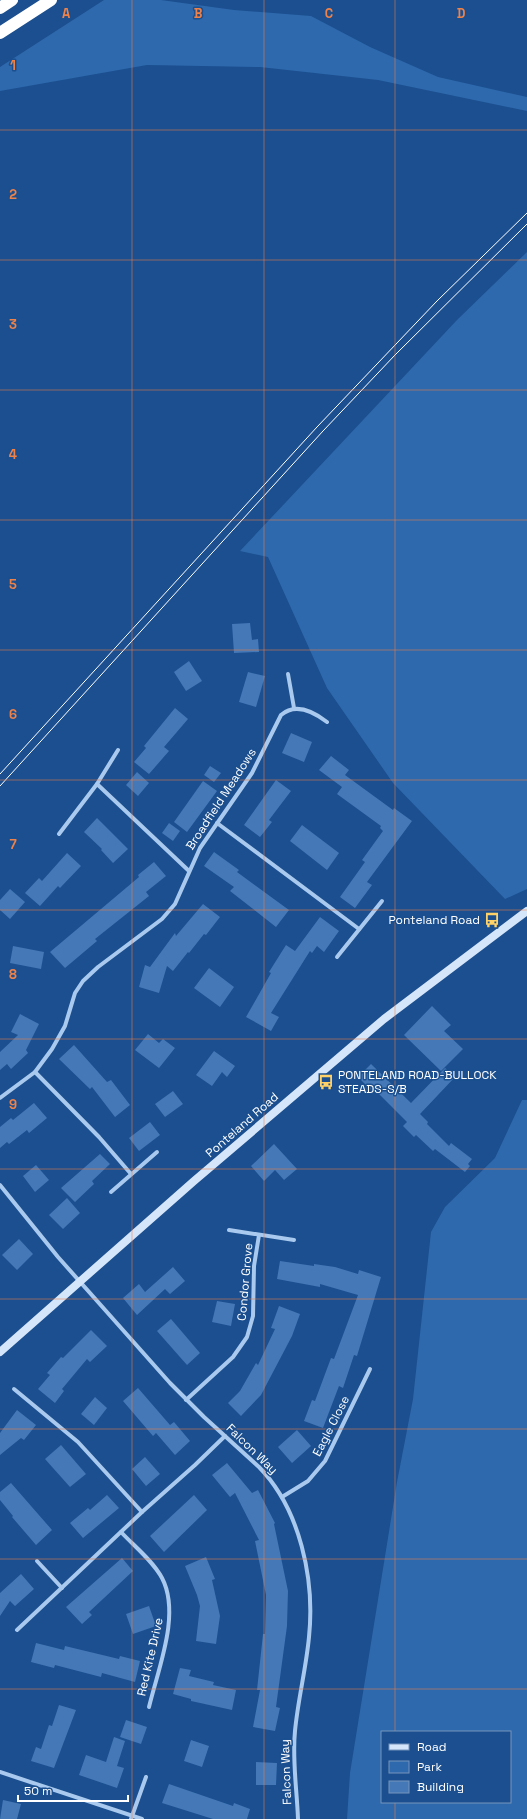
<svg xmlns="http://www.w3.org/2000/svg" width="527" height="1819" viewBox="0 0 527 1819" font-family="'Space Grotesk',sans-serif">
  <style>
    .green { fill: #2e69ad; fill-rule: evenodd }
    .building { fill: #4478b7 }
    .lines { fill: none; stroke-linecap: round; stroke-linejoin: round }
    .street { stroke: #a9c9ee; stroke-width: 4 }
    .secondary { stroke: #d6e6fa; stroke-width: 8 }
    .highway { stroke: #fff; stroke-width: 12 }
    .tram { stroke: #fff; stroke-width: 1 }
    .grid { fill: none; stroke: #ee8249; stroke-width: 1; stroke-opacity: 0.55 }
    .labels { text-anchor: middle; stroke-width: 3; stroke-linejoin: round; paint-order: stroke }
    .street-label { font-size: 12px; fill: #fff; stroke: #1b4f8f }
    .poi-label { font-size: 12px; fill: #fff; stroke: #1b4f8f; text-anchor: end }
    .grid-label { font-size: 13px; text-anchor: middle; font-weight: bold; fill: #ee8249; stroke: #1b4f8f; stroke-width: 3; stroke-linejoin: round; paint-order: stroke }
  </style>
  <rect width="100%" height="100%" fill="#1b4f8f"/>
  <g class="green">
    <path d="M104,0H161L234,10L311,16L370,47L438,77L527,97V111L378,80L260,67L147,65L0,91V67Z"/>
    <path d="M527,252V889L505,899L393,783L327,688L268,557L240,551L457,320Z"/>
    <path d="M522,1100H527V1819H347L350,1773L397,1482L413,1399L431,1232L445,1207L495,1158ZM382,1732H510V1802H382Z"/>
  </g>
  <g class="building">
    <path d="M250,623L252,640L258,639L259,652L234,653L232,624Z"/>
    <path d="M189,661L202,681L186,691L174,672Z"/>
    <path d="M248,672L265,676L256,707L239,702Z"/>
    <path d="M175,708L188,719L164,747L169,751L149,774L134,762L146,748L144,746Z"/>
    <path d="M291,733L312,742L304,762L282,753Z"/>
    <path d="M331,756L349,770L345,775L393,810L394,808L412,821L367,882L372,885L355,908L340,897L365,862L362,860L383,831L380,828L381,826L337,794L342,787L319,770Z"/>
    <path d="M210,766L221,773L214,782L204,775Z"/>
    <path d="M137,772L149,783L138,796L126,785Z"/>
    <path d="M276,780L291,791L269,820L272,822L260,837L244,825Z"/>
    <path d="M203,781L217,791L187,832L174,822Z"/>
    <path d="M97,818L128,849L113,863L101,850L102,849L84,832Z"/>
    <path d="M169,823L180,831L173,841L162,833Z"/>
    <path d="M302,825L339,853L327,870L290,841Z"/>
    <path d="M214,852L239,870L237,872L289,910L276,927L230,891L234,887L204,866Z"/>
    <path d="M67,853L81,866L60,888L58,886L40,906L25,893L39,878L42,881Z"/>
    <path d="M154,862L166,876L146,892L149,896L95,939L97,941L65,968L50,952L139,877L138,875Z"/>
    <path d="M10,889L25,902L10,919L0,910V900Z"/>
    <path d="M203,904L220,917L206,935L204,934L189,953L188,952L173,971L167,966L159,993L139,987L145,965L150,967L175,933L176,936Z"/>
    <path d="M320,917L339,931L324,952L317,946L312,953L310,951L271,1013L279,1017L271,1031L246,1017L271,973L269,972L286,945L295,951Z"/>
    <path d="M13,946L44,952L41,969L10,963Z"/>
    <path d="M209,968L234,987L220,1007L194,988Z"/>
    <path d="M432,1006L451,1025L444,1031L463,1049L441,1071L404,1035Z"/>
    <path d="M20,1014L39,1024L26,1050L28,1053L11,1069L7,1064L0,1070V1052L18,1035L11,1032Z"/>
    <path d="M148,1034L159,1043L163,1039L175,1048L159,1068L135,1050Z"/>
    <path d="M74,1045L107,1082L111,1080L130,1105L115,1117L92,1087L90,1089L59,1059Z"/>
    <path d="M214,1051L235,1066L227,1077L222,1072L212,1086L196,1075Z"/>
    <path d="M371,1064L411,1103L445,1068L455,1077L420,1114L428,1122L427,1124L449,1146L451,1143L472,1159L468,1164L470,1166L465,1172L435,1149L433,1151L416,1135L414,1137L403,1126L407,1122L373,1088L371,1090L358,1077Z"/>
    <path d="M173,1091L183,1104L165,1117L155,1104Z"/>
    <path d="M34,1103L47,1118L29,1133L27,1130L9,1144L7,1142L0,1148V1127L11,1118L13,1120Z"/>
    <path d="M150,1122L160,1135L139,1151L129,1138Z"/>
    <path d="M274,1144L297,1169L284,1180L275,1170L264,1181L251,1166Z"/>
    <path d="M100,1154L110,1164L92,1181L94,1184L75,1202L61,1188Z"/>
    <path d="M36,1165L49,1180L35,1192L23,1176Z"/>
    <path d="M67,1198L80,1213L63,1229L49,1215Z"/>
    <path d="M19,1239L33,1254L17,1270L2,1255Z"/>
    <path d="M280,1261L314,1266V1264L335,1267L358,1274L359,1270L381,1277L357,1356L354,1355L343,1388L339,1386L323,1428L304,1421L312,1400L315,1401L331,1358L334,1359L358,1295L320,1284V1287L277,1279Z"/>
    <path d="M173,1267L185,1281L170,1294L165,1289L137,1315L123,1298L139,1284L145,1292Z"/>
    <path d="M217,1301L235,1304L231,1326L212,1322Z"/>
    <path d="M279,1306L300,1314L292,1336L261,1395L241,1416L228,1403L240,1391L256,1363L258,1365L275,1329L271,1328Z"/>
    <path d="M171,1319L200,1353L187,1365L157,1331Z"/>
    <path d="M91,1330L107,1346L90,1362L87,1359L62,1389L64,1391L55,1403L38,1389L50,1375L47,1373L61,1357L63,1358Z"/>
    <path d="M138,1388L170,1425L174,1422L190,1441L175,1455L156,1433L153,1436L123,1401Z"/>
    <path d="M95,1397L107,1408L94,1425L81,1414Z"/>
    <path d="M17,1410L36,1425L24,1440L21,1438L0,1455V1433Z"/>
    <path d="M297,1430L311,1446L292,1463L278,1447Z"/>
    <path d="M61,1445L86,1474L70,1487L45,1459Z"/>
    <path d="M145,1457L160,1474L146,1486L132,1469Z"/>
    <path d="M227,1463L252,1493L258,1490L275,1523L274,1524L288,1591L287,1626L276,1707L280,1708L275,1731L253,1727L260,1690H257L263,1634H265L266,1595L255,1541L259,1540L235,1493L230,1497L212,1475Z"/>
    <path d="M11,1483L52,1530L36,1545L12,1517L13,1516L0,1500V1492Z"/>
    <path d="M107,1495L119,1508L83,1538L70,1523L88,1508L90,1510Z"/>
    <path d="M194,1495L207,1510L164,1552L150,1536Z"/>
    <path d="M206,1557L215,1579L212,1580L220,1616L216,1644L196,1641L200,1606L197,1595L185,1566Z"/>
    <path d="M122,1558L133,1571L89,1612L92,1615L82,1624L66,1607Z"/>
    <path d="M21,1574L34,1589L15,1606L10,1601L0,1616V1593Z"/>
    <path d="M149,1606L156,1626L133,1634L126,1614Z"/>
    <path d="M36,1643L64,1650L65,1646L119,1659L120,1656L140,1661L135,1682L102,1673L101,1677L55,1665L54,1668L31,1662Z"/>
    <path d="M180,1668L191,1670L189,1676L214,1682L213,1685L236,1690L232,1710L191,1701V1699L173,1694Z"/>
    <path d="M59,1705L76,1710L54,1768L31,1761L36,1747L41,1749L49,1725L52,1726Z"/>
    <path d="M126,1720L147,1727L141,1744L120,1737Z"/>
    <path d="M114,1737L125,1741L117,1766L124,1768L117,1788L79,1775L86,1755L106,1762Z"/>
    <path d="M191,1740L209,1746L202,1767L184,1761Z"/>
    <path d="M256,1762L277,1763L276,1785H256Z"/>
    <path d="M169,1784L233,1806L234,1803L250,1809L247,1819H213L162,1803Z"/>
    <path d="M3,1800L21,1804L17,1819H0Z"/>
  </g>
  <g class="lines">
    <g class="street">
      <path d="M288,674L294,708"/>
      <path d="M97,784L189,871"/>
      <path d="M217,823L359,929"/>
      <path d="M59,834L97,784L118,750"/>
      <path d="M337,957L382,901"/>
      <path d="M35,1072L99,1137L131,1174"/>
      <path d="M0,1098L35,1072L52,1049L65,1026L75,993L83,981L98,967L162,919L175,904L200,848L252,773L281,715C296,702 314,712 327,722"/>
      <path d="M0,1185L58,1257L170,1383L204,1417L259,1467C300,1509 315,1579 309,1637C306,1669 298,1699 295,1731C292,1760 297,1790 298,1819"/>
      <path d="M111,1192L157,1152"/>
      <path d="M229,1230L294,1240"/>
      <path d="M14,1389L78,1442L142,1512"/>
      <path d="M186,1400L233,1357L247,1337L253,1316L254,1266L259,1235"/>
      <path d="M282,1497L308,1481L325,1461L370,1369"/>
      <path d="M121,1532C134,1546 153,1561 162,1578C181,1614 158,1669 149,1707"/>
      <path d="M37,1561L62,1588"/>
      <path d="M17,1630L142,1512L195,1465L225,1436"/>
      <path d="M0,1772L142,1819"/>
      <path d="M131,1819L146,1777"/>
    </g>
    <path class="secondary" d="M0,1352L194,1181L384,1019L527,911"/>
    <g class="highway">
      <path d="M0,8L12,0"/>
      <path d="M0,33L51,0"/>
    </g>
    <g class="tram">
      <path d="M0,774L317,427L437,301L527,213"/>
      <path d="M0,786L323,431L395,355L527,224"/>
    </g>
  </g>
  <path class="grid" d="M132,0V1819M264,0V1819M395,0V1732M0,130H527M0,260H527M0,390H527M0,520H527M0,650H527M0,780H527M0,910H527M0,1039H527M0,1169H527M0,1299H527M0,1429H527M0,1559H527M0,1689H527M395,1802V1819"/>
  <defs>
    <g id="bus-bare" transform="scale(1.2)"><path d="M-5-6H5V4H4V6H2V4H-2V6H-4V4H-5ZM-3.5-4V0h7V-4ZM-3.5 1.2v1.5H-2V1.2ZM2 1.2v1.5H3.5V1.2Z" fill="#ffd166" stroke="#1b4f8f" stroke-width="2.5" paint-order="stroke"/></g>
  </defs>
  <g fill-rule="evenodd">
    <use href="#bus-bare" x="492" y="920"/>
    <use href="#bus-bare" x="326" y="1082"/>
  </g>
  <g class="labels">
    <g class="street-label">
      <text transform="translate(221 799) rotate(-57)" y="4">Broadfield Meadows</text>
      <text transform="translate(242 1125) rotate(-41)" y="4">Ponteland Road</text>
      <text transform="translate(245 1282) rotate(-85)" y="4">Condor Grove</text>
      <text transform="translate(331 1426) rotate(-63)" y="4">Eagle Close</text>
      <text transform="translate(252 1449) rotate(44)" y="4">Falcon Way</text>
      <text transform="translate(150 1657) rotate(-77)" y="4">Red Kite Drive</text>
      <text transform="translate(286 1772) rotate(-92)" y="4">Falcon Way</text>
    </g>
    <g class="poi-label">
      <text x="480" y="924">Ponteland Road</text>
      <text x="338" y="1079" text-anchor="start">PONTELAND ROAD-BULLOCK<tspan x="338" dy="14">STEADS-S/B</tspan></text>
    </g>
  </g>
  <g class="grid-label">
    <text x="66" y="18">A</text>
    <text x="198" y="18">B</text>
    <text x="329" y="18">C</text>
    <text x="461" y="18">D</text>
    <text x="13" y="70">1</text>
    <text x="13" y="199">2</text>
    <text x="13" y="329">3</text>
    <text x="13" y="459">4</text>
    <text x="13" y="589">5</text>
    <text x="13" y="719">6</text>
    <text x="13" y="849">7</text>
    <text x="13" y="979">8</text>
    <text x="13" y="1109">9</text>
  </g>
  <rect x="381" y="1731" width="130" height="72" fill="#1b4f8f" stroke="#7695bc"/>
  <rect x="389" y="1744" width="20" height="6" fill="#d6e6fa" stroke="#7695bc"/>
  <text x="417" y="1751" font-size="12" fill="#ffffff">Road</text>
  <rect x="389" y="1761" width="20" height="12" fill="#2e69ad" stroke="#7695bc"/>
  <text x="417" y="1771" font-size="12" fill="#ffffff">Park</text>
  <rect x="389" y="1781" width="20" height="12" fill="#4478b7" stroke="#7695bc"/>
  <text x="417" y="1791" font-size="12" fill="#ffffff">Building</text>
  <path d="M18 1795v6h110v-6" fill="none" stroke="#ffffff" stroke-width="2"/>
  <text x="24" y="1795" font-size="12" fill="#ffffff" stroke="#1b4f8f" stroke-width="3" paint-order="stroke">50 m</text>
</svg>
